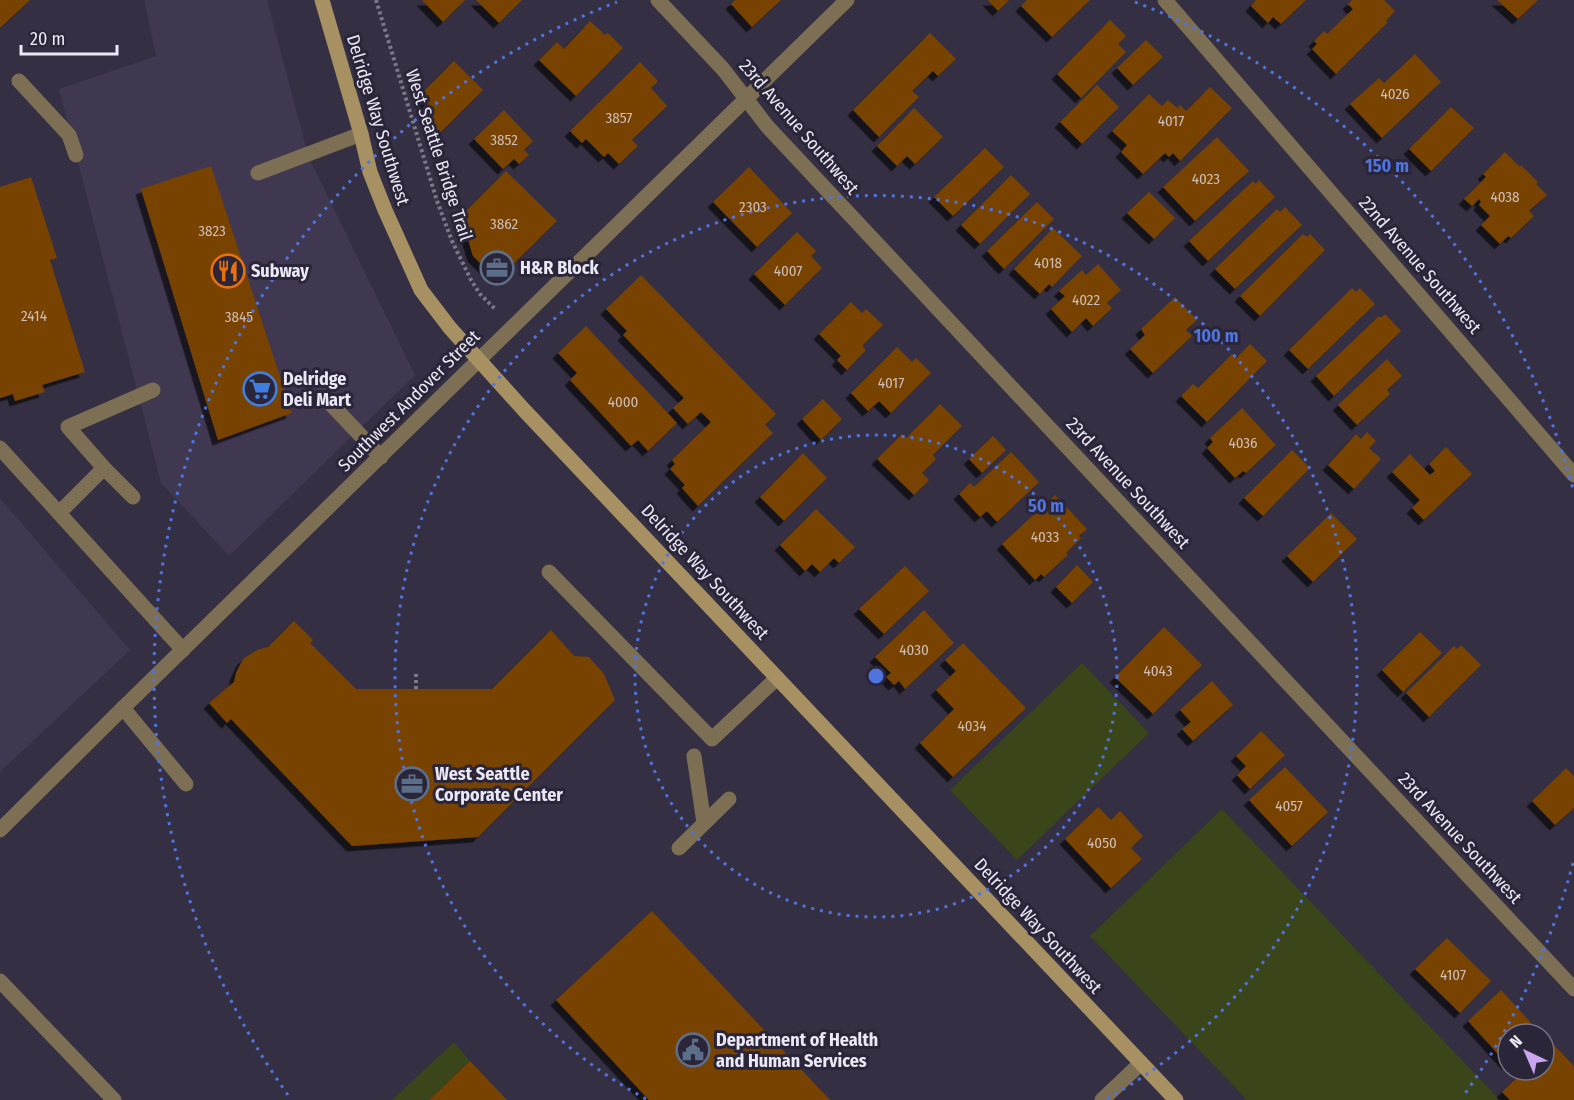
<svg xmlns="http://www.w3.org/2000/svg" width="1574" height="1100" viewBox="0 0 1574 1100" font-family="'Fira Sans Condensed',sans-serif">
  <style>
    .built { fill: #3f3850 }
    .green { fill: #3a451a }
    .building { fill: #784205; filter: url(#shadow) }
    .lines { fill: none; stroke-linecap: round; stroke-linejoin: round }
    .path { stroke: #7c7889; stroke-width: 4; stroke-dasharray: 3 3; stroke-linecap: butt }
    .service { stroke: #7d6f53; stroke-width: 15 }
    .minor { stroke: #7d6f53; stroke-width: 15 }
    .secondary { stroke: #a79163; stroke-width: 15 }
    .ring { fill: none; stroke: #5074df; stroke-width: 3; stroke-dasharray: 3 6 }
    .labels { text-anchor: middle; stroke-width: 6; stroke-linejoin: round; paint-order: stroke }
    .number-label { font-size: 15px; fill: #cebeb9 }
    .street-label { font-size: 18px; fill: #ebe8f5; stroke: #2a2538 }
    .poi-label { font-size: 18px; font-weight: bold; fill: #ebe8f5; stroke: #2a2538; text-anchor: start }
    .centre { fill: #5074df; stroke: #2a2538; stroke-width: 3 }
    .ring-label { font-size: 18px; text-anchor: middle; font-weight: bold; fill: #5074df; stroke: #2a2538; stroke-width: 6; stroke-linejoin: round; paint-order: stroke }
  </style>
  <defs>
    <filter id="shadow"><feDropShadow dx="-5.5" dy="5.5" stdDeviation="0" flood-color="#0009"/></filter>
  </defs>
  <rect width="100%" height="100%" fill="#342f42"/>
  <g class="built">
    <path d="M144,0H267L309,158L415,375L229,556L161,483L59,89L156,56Z"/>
    <path d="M0,498L130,650L0,772Z"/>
  </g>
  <g class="green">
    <path d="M1082,663L1149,733L1017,860L950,790Z"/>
    <path d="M1222,809L1500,1100H1247L1090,936Z"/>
    <path d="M454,1042L470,1061L429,1100H392Z"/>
  </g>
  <g class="building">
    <path d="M0,0H30L0,28Z"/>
    <path d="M422,0H465L443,22Z"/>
    <path d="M476,0H522L499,23Z"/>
    <path d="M735,0H781L752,27L731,4Z"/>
    <path d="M988,0H1009L998,11Z"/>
    <path d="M1027,0H1090L1052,37L1021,6Z"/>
    <path d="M1256,0H1306L1281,24L1273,17L1268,23L1251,6Z"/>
    <path d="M1352,0H1384L1395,11L1386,21L1388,22L1336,74L1312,49L1317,44L1314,41L1324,31L1327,34L1353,9L1348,4Z"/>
    <path d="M1497,0H1538L1518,19Z"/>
    <path d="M1110,20L1126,36L1118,44L1126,52L1081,98L1057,74Z"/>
    <path d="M590,21L605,35L608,33L623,48L576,96L539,60L557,42L564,49Z"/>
    <path d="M930,33L956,59L938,76L933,71L912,91L919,97L879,137L853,110Z"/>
    <path d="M1146,40L1163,57L1133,85L1117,68Z"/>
    <path d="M1415,54L1441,82L1382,138L1350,104L1379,78L1384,83Z"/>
    <path d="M454,61L483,90L435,138L421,94Z"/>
    <path d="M640,62L658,81L651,88L667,106L632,140L638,146L619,164L608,153L604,157L586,139L582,143L570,131Z"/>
    <path d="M1097,85L1119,107L1082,144L1060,122Z"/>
    <path d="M1210,87L1232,108L1180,161L1173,153L1169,157L1165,153L1143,174L1121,152L1127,145L1112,131L1149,94L1162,106L1168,100L1177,108L1180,105L1186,111Z"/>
    <path d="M1451,107L1474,128L1431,171L1409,149Z"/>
    <path d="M914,108L943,137L915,164L907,156L897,166L877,146Z"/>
    <path d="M504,110L533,141L524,150L529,155L519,164L514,159L503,169L474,139Z"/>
    <path d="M1217,137L1249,171L1195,221L1163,187Z"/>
    <path d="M985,148L1004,167L953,216L934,197Z"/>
    <path d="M1505,152L1520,167L1521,165L1538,182L1536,184L1547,195L1529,211L1534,216L1511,238L1508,236L1500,244L1481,225L1490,216L1479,205L1481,202L1479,199L1472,206L1464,199L1486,177L1483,174Z"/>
    <path d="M211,166L292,413L218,440L141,189Z"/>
    <path d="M749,167L792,213L757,247L713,202Z"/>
    <path d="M506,171L557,221L497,280L473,256L461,216Z"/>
    <path d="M1011,175L1030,194L980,244L961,225Z"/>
    <path d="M31,177L57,258L50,260L85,372L42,385L45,392L15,401L13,394L0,398V187Z"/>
    <path d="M1259,180L1275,197L1208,261L1189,241L1253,181L1256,184Z"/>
    <path d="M1149,192L1175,218L1154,239L1127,213Z"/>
    <path d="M1037,202L1054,219L1004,269L987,251Z"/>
    <path d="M1285,207L1302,225L1235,289L1215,269L1277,209L1280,212Z"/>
    <path d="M1053,228L1082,256L1052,287L1049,284L1040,294L1014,269Z"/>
    <path d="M797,232L816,251L811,256L822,268L785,305L754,274Z"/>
    <path d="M1303,234L1307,237L1310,234L1325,250L1260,316L1240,296Z"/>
    <path d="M1098,264L1121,290L1107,303L1112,308L1093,326L1086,318L1072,332L1051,309L1065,296L1059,291L1082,270L1086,275Z"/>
    <path d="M641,275L776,414L765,425L773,433L698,506L682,488L685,485L670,469L675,464L672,460L711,422L701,412L688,424L673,408L684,398L623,335L627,331L606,309Z"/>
    <path d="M1352,288L1356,292L1360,288L1375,304L1308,369L1289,350Z"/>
    <path d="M1175,297L1197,320L1186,330L1192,336L1153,373L1130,349L1145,335L1141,329Z"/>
    <path d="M851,302L862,313L866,309L883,325L862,346L866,350L847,370L837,360L841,356L819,334Z"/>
    <path d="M1385,314L1401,331L1334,396L1316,376L1379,316L1381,318Z"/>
    <path d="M586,326L677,423L648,451L638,440L631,446L570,380L577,373L558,353Z"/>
    <path d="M1250,344L1267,361L1207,422L1181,396L1193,384L1198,388L1232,354L1236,358Z"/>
    <path d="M897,347L912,362L916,358L931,373L891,413L879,401L868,411L851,393Z"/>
    <path d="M1387,359L1402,376L1387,390L1390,394L1357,425L1338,405Z"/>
    <path d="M823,399L842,419L821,440L802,419Z"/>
    <path d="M940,404L962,426L933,455L936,459L922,473L929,480L914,495L877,459L902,434L906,438Z"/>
    <path d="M1242,408L1276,445L1246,473L1243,471L1235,478L1207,448L1213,442L1210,438Z"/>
    <path d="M1367,432L1376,441L1369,448L1381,459L1354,489L1328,465L1356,434L1361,439Z"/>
    <path d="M993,436L1006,450L982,473L969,459Z"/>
    <path d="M1446,447L1472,474L1424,520L1412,508L1420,500L1392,472L1410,454L1430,475L1435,471L1429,464Z"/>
    <path d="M1292,450L1310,468L1263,516L1244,498Z"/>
    <path d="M1011,452L1039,482L997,522L987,511L980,517L959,494L970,483L974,487Z"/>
    <path d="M803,453L827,478L784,521L760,497Z"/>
    <path d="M1055,495L1087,529L1079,536L1081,538L1066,553L1068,555L1044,577L1041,574L1035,580L1002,544Z"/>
    <path d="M816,509L855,547L839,563L834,558L820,572L812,564L805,571L780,545Z"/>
    <path d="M1331,513L1357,539L1313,582L1287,556Z"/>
    <path d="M1077,565L1093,582L1072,603L1056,587Z"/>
    <path d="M905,566L929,591L884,634L859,609Z"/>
    <path d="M924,610L954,643L905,689L899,681L894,685L886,677L891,673L875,657Z"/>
    <path d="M294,621L313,640L310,643L356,689H492L551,630L574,656L589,657L604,674L615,700L478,837L352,846L231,719L227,723L209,703L234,682L236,673L243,659L257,650L268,647Z"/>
    <path d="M1164,627L1202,665L1153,714L1115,677Z"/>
    <path d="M1420,632L1442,653L1403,692L1382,670Z"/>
    <path d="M963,643L1026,708L953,777L920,743L954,709L936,690L956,671L945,660Z"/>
    <path d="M1461,645L1481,665L1429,717L1406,693L1454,646L1457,649Z"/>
    <path d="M1212,681L1233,705L1193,741L1182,729L1191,722L1180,710Z"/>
    <path d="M1261,731L1285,755L1250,789L1237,775L1246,766L1236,756Z"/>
    <path d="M1285,767L1328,812L1292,846L1249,800Z"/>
    <path d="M1566,768L1574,776V808L1555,825L1532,801Z"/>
    <path d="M1098,807L1111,820L1120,811L1143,836L1131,848L1142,859L1111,888L1065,839Z"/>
    <path d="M652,911L830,1100H649L556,1000Z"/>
    <path d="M1447,938L1491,981L1460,1013L1415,969Z"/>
    <path d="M1501,990L1541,1034H1508V1065L1468,1021Z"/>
    <path d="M1553,1044L1574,1066V1100H1510L1502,1092L1525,1070H1544V1052Z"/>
    <path d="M470,1061L507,1100H429Z"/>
  </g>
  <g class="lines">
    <g class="path">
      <path d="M376,0L437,201L452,241L471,280L480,294L496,310"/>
      <path d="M416,689V673"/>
    </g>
    <g class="service">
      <path d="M19,81L69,135L76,155"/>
      <path d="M258,173L361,134"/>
      <path d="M328,401L381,457"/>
      <path d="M0,448L183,650"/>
      <path d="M133,497L104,468L68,427L153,390"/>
      <path d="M59,513L104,468"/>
      <path d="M549,572L712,739L777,678"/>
      <path d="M123,708L186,784"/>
      <path d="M694,756L704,823"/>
      <path d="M679,848L729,799"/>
    </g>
    <g class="minor">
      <path d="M658,0L723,69L767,126L1574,989"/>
      <path d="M1165,0L1574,475"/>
      <path d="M0,830L123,708L847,0"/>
      <path d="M0,981L114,1100"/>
      <path d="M1102,1100L1141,1063"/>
    </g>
    <path class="secondary" d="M322,0L361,134L370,172L385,210L421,290L450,328L524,410L1176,1100"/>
  </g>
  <g class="ring">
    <circle cx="876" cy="676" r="241"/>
    <path d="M646 1099A481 481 0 1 1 1106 1099"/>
    <path d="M1573 863A722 722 0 0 1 1464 1095M288 1095A722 722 0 0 1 617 2M1135 2A722 722 0 0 1 1573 489"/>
  </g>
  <defs>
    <g id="office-ring" transform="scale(1.725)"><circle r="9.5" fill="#2a2538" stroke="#5c6f8a" stroke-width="1.5"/><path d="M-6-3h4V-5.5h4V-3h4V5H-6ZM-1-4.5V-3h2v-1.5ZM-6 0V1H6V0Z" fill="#5c6f8a"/></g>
    <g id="restaurant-ring" transform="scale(1.725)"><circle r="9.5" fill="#2a2538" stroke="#e8710a" stroke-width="1.5"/><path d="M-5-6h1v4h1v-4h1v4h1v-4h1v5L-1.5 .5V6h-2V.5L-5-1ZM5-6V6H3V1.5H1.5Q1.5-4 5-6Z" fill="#e8710a"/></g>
    <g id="supermarket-ring" transform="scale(1.725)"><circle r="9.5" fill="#2a2538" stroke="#3f7fe0" stroke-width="1.5"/><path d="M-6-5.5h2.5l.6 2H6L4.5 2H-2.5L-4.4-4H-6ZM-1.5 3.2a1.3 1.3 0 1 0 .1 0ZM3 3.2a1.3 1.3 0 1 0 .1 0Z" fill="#3f7fe0"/></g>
    <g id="civic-ring" transform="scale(1.725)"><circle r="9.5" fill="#2a2538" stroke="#5c6f8a" stroke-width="1.5"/><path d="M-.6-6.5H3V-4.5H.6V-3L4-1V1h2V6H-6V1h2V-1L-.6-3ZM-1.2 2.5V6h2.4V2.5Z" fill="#5c6f8a"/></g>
  </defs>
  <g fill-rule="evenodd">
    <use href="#office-ring" x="497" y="268"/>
    <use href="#restaurant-ring" x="228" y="271"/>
    <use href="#supermarket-ring" x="260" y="389"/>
    <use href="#office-ring" x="412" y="784"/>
    <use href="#civic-ring" x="693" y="1050"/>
  </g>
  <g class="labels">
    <g class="number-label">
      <text x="1395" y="99">4026</text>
      <text x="619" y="123">3857</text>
      <text x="1171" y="126">4017</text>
      <text x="504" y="145">3852</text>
      <text x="1206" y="184">4023</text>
      <text x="1505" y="202">4038</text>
      <text x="753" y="212">2303</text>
      <text x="504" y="229">3862</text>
      <text x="212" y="236">3823</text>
      <text x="1048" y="268">4018</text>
      <text x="788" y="276">4007</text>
      <text x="1086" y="305">4022</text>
      <text x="34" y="321">2414</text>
      <text x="239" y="322">3845</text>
      <text x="891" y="388">4017</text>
      <text x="623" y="407">4000</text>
      <text x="1243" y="448">4036</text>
      <text x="1045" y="542">4033</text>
      <text x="914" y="655">4030</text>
      <text x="1158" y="676">4043</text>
      <text x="972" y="731">4034</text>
      <text x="1289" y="811">4057</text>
      <text x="1102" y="848">4050</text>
      <text x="1453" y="980">4107</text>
    </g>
    <g class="street-label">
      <text transform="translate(378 120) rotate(73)" y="6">Delridge Way Southwest</text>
      <text transform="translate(799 127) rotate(49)" y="6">23rd Avenue Southwest</text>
      <text transform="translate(439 155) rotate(72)" y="6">West Seattle Bridge Trail</text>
      <text transform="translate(1420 265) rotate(49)" y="6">22nd Avenue Southwest</text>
      <text transform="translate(409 401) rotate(-45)" y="6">Southwest Andover Street</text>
      <text transform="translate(1128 483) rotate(47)" y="6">23rd Avenue Southwest</text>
      <text transform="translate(705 572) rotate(47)" y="6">Delridge Way Southwest</text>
      <text transform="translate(1460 838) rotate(47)" y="6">23rd Avenue Southwest</text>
      <text transform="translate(1038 926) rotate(47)" y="6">Delridge Way Southwest</text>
    </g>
    <g class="poi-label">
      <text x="520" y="274">H&amp;R Block</text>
      <text x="251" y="277">Subway</text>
      <text x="283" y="385">Delridge<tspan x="283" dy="21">Deli Mart</tspan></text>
      <text x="435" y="780">West Seattle<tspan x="435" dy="21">Corporate Center</tspan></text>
      <text x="716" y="1046">Department of Health<tspan x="716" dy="21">and Human Services</tspan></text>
    </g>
  </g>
  <circle cx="876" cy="676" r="9" class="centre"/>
  <g class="ring-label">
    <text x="1387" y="172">150 m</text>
    <text x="1216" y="342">100 m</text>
    <text x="1046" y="512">50 m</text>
  </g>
  <g transform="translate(1526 1052) rotate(316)"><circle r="28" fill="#2a2538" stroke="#777384" stroke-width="1.5"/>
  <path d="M0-4.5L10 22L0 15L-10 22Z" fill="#c8a5ee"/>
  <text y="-9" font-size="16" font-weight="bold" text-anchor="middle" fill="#ebe8f5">N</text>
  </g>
  <path d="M21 45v9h96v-9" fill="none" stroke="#ebe8f5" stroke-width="3"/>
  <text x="30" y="45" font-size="18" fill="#ebe8f5" stroke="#2a2538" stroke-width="4.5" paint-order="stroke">20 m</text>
</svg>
